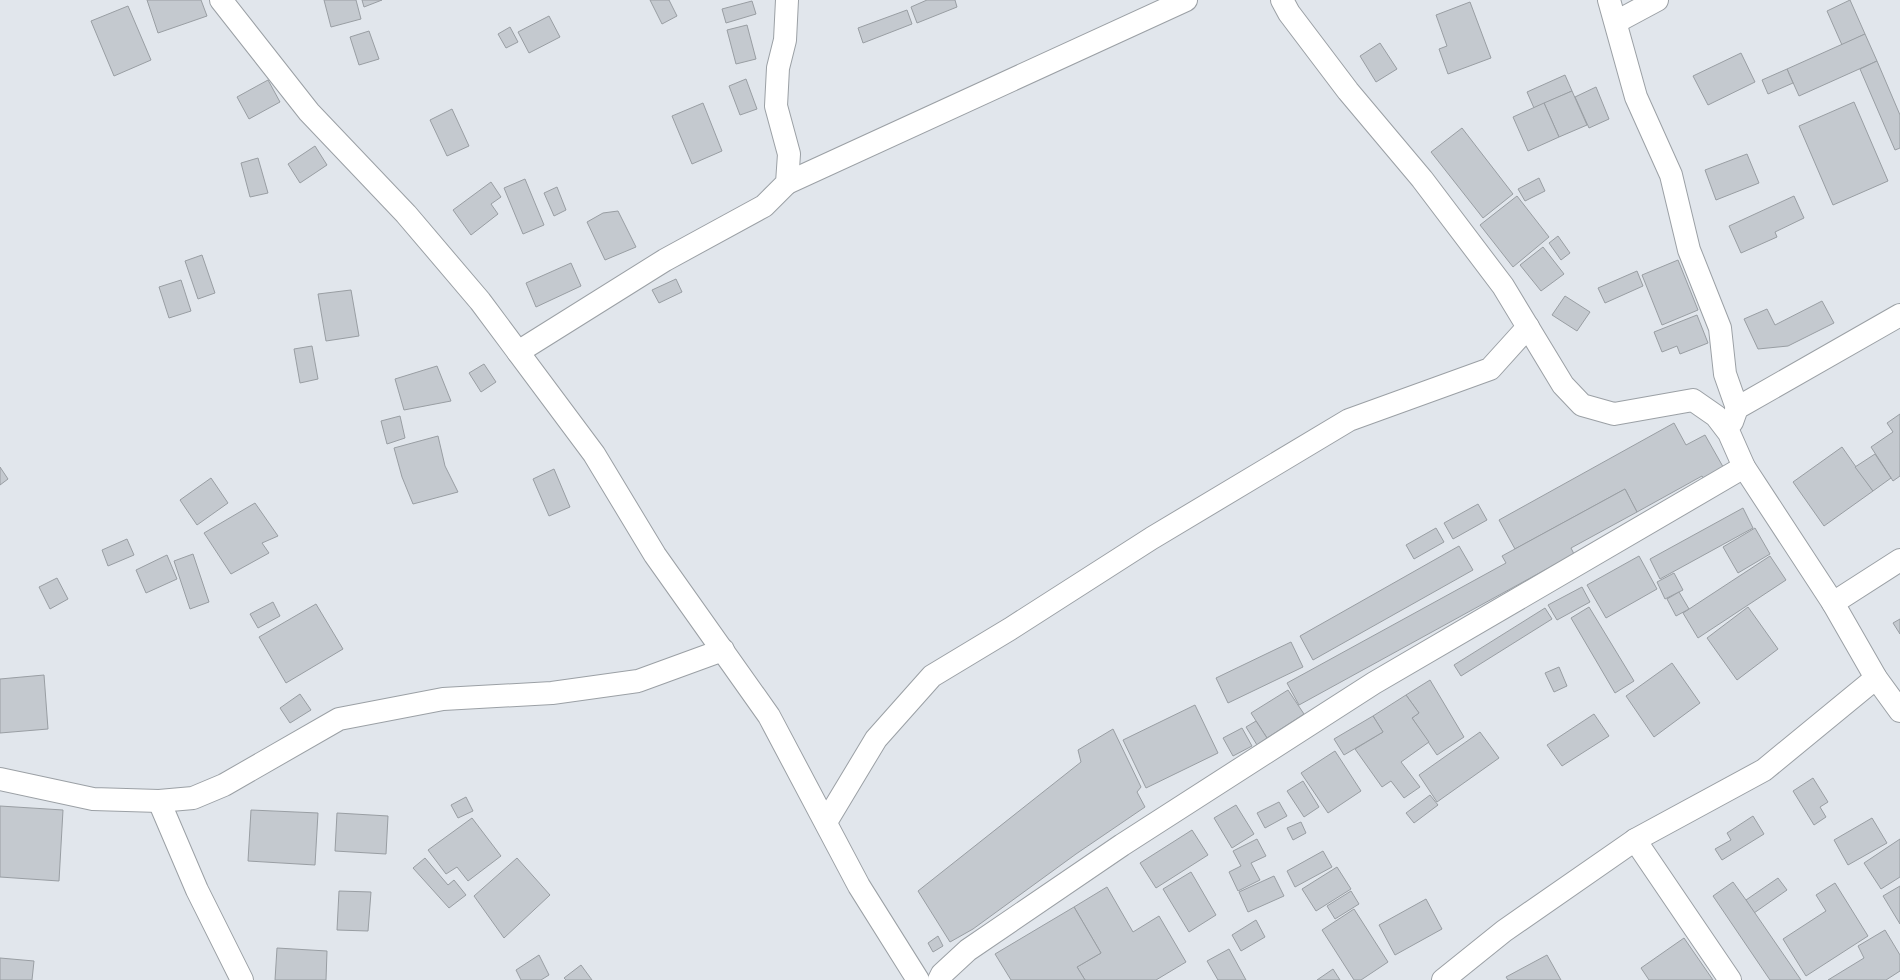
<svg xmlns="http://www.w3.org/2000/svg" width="1900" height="980" viewBox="0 0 1900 980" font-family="Mulish,sans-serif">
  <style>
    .building { fill: #c4c9cf; stroke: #999ea3 }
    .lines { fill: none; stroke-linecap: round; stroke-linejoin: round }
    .street-casing { stroke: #9ba0a5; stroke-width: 24 }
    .street { stroke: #fff; stroke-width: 22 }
  </style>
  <rect width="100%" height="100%" fill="#e1e6ec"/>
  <g class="building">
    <path d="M147,0H201L207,16L158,33Z"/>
    <path d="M324,0H356L361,19L331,27Z"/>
    <path d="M362,0H382L364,7Z"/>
    <path d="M650,0H669L677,16L662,24Z"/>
    <path d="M927,0H955L957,7L917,23L911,7Z"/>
    <path d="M1850,0L1865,34L1842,45L1827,11Z"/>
    <path d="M752,1L756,14L726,23L722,9Z"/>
    <path d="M1470,2L1491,58L1448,74L1439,49L1447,46L1436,15Z"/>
    <path d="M128,6L151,60L114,76L91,21Z"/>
    <path d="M907,10L912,24L863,43L858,28Z"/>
    <path d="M549,16L560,37L529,53L518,32Z"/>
    <path d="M747,25L756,59L736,64L727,30Z"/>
    <path d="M510,27L518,42L506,48L498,34Z"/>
    <path d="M369,31L379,59L359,65L350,37Z"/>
    <path d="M1865,34L1877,61L1799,96L1787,69Z"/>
    <path d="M1380,43L1397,69L1376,82L1360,56Z"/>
    <path d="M1741,53L1755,82L1708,105L1693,76Z"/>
    <path d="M1877,61L1900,115V148L1895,150L1860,69Z"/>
    <path d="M1787,69L1793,83L1768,94L1762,80Z"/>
    <path d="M1565,75L1572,91L1534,108L1527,92Z"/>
    <path d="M746,79L757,109L740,115L729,86Z"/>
    <path d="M268,80L280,102L249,119L237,97Z"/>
    <path d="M1596,87L1609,119L1589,128L1575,97Z"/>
    <path d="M1572,91L1587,125L1559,137L1544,103Z"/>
    <path d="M1854,102L1888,181L1833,205L1799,126Z"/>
    <path d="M703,103L722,151L692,164L672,116Z"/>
    <path d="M1544,103L1559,137L1528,151L1513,117Z"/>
    <path d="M452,109L469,146L447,156L430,120Z"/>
    <path d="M1462,128L1513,194L1483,218L1431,152Z"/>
    <path d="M315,146L327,165L300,183L288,164Z"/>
    <path d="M1747,154L1759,183L1716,200L1705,170Z"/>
    <path d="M258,158L268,193L250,197L241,163Z"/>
    <path d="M1539,178L1545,191L1525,201L1518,189Z"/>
    <path d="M525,179L544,225L523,234L504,188Z"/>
    <path d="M491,182L501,197L491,204L498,214L471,235L453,210Z"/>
    <path d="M557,187L566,210L554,216L544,193Z"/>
    <path d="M1517,196L1549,237L1513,267L1480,225Z"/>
    <path d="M1794,196L1804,218L1775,232L1777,237L1741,253L1729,226Z"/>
    <path d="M618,211L636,247L605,260L587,222L603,213Z"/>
    <path d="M1558,236L1570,253L1561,260L1549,243Z"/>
    <path d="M1543,247L1564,274L1541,291L1520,265Z"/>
    <path d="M202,255L215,293L198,299L185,261Z"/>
    <path d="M1678,260L1698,310L1662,325L1642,275Z"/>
    <path d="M571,263L581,286L536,307L526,283Z"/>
    <path d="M1637,271L1643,286L1605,303L1598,288Z"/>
    <path d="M676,279L682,292L659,303L652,290Z"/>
    <path d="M181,280L191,311L169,318L159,287Z"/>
    <path d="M351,290L359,336L326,341L318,294Z"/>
    <path d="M1565,296L1590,312L1577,331L1552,315Z"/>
    <path d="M1822,301L1834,323L1788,346L1758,349L1744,319L1767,309L1775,325Z"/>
    <path d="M1697,315L1708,343L1680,354L1677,346L1662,352L1654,332Z"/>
    <path d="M312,346L318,379L300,383L294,349Z"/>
    <path d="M484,364L496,382L481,392L469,373Z"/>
    <path d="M437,366L451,401L404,410L395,379Z"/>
    <path d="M1900,414V476L1893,481L1871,447L1893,432L1887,423Z"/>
    <path d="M400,416L405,438L387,444L381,421Z"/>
    <path d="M1674,423L1686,445L1705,435L1726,472L1706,483L1702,476L1637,512L1625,489L1515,549L1499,520Z"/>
    <path d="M438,436L445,466L458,492L413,504L402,477L394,448Z"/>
    <path d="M1842,447L1873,491L1824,526L1793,482Z"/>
    <path d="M1875,454L1891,478L1873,491L1855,467Z"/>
    <path d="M0,467L8,479L0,485Z"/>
    <path d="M554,469L570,507L549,516L533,479Z"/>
    <path d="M211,478L228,503L197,525L180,500Z"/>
    <path d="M1625,489L1637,512L1571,548L1574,554L1299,705L1287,683L1506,563L1502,556Z"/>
    <path d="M255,503L278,536L262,543L269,553L231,574L204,533Z"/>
    <path d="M1478,504L1487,520L1453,539L1444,523Z"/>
    <path d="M1743,508L1753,528L1660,579L1650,559Z"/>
    <path d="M1436,528L1444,542L1414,559L1406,545Z"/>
    <path d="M1755,528L1770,554L1738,573L1723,547Z"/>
    <path d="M127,539L134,555L108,566L102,550Z"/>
    <path d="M1459,546L1473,570L1313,660L1300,636Z"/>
    <path d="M193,554L209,602L190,609L174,561Z"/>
    <path d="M167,555L177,579L146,593L136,570Z"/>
    <path d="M1639,556L1657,589L1606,618L1587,585Z"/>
    <path d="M1770,556L1786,580L1698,638L1683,613Z"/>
    <path d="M1674,573L1683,590L1665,599L1657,582Z"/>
    <path d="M57,578L68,599L50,609L39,587Z"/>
    <path d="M1582,587L1590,602L1557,620L1548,605Z"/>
    <path d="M1679,592L1689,609L1676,616L1667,599Z"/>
    <path d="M273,602L280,616L258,628L250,614Z"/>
    <path d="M316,604L343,649L286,683L259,637Z"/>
    <path d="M1589,607L1634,681L1615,693L1571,618Z"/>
    <path d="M1748,607L1778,649L1737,680L1707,638Z"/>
    <path d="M1545,608L1552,619L1461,676L1454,665Z"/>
    <path d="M1900,619V634L1893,623Z"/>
    <path d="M1291,642L1303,667L1228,703L1216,678Z"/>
    <path d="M1672,663L1700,703L1654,737L1626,696Z"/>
    <path d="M1559,667L1567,686L1554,692L1545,673Z"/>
    <path d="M44,675L48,729L0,733V679Z"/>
    <path d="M1430,680L1464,737L1437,755L1412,718L1419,713L1406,695Z"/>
    <path d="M1288,690L1304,714L1267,738L1251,713Z"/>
    <path d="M300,694L311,710L290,723L280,708Z"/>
    <path d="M1406,695L1419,713L1412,718L1429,742L1401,762L1420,787L1404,798L1391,781L1382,787L1355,749L1383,732L1373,716Z"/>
    <path d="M1195,705L1218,753L1146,788L1123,740Z"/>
    <path d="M1594,714L1609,736L1562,766L1547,745Z"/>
    <path d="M1373,716L1383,732L1344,755L1334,739Z"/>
    <path d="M1256,721L1267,738L1257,745L1246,727Z"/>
    <path d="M1242,728L1252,746L1233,756L1223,738Z"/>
    <path d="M1113,729L1141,787L1137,792L1145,807L1076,854L973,929L950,942L918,891L1081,762L1078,750Z"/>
    <path d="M1480,732L1499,758L1437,802L1419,775Z"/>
    <path d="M1335,751L1361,791L1328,813L1301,773Z"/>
    <path d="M1813,778L1828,802L1820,807L1826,817L1814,825L1793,791Z"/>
    <path d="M1303,781L1319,807L1304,817L1287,791Z"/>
    <path d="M1430,795L1438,805L1414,823L1406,813Z"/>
    <path d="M466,797L473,811L458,818L451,805Z"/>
    <path d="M1279,802L1287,816L1265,828L1257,813Z"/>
    <path d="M1236,805L1254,834L1232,848L1214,818Z"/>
    <path d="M0,806L63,810L59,881L0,877Z"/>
    <path d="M251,810L318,813L315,865L248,861Z"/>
    <path d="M337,813L388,816L386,854L335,851Z"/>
    <path d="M1753,816L1764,834L1722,860L1715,849L1731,840L1727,833Z"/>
    <path d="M472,818L501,856L468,881L457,867L446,874L428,850Z"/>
    <path d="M1872,818L1887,843L1848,865L1834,840Z"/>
    <path d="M1301,822L1306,833L1293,840L1287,828Z"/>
    <path d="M1192,830L1208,855L1156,888L1140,863Z"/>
    <path d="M1257,839L1266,856L1251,863L1260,880L1238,891L1229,872L1241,866L1233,851Z"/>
    <path d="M1900,839V877L1881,889L1864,863Z"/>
    <path d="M1323,851L1332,867L1295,887L1287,871Z"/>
    <path d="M425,858L448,885L454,880L466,895L449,908L413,868Z"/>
    <path d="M517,858L550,895L504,938L474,896Z"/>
    <path d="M1337,867L1351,889L1316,911L1302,889Z"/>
    <path d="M1191,872L1216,915L1189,932L1163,889Z"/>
    <path d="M1274,876L1284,896L1248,912L1239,892Z"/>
    <path d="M1778,878L1787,890L1754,913L1746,900Z"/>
    <path d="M1733,882L1746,900L1801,980H1770L1713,896Z"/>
    <path d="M1835,883L1868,936L1806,976L1783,939L1826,911L1816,895Z"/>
    <path d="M1900,886V924L1883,896Z"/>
    <path d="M1107,887L1133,932L1159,916L1186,962L1156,980H1085L1077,967L1101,953L1074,907Z"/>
    <path d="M339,891L371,892L368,931L337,930Z"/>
    <path d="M1351,891L1359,904L1335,919L1327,906Z"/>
    <path d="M1426,899L1442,929L1395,955L1379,925Z"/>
    <path d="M1074,907L1101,953L1077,967L1085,980H1011L995,954Z"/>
    <path d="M1354,909L1388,962L1361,980H1354L1322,930Z"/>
    <path d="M1256,920L1265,937L1241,951L1232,935Z"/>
    <path d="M1885,930L1900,955V971L1886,980H1828L1864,958L1858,946Z"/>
    <path d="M938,936L943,946L933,952L928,943Z"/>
    <path d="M1684,938L1713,980H1649L1641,968Z"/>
    <path d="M277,948L327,951L326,980H275Z"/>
    <path d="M1229,949L1246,980H1218L1207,961Z"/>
    <path d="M539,955L549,975L541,980H521L516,970Z"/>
    <path d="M1547,955L1561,980H1508L1506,977Z"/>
    <path d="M0,958L34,961L32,980H0Z"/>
    <path d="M581,965L592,980H566L564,978Z"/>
    <path d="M1333,969L1340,980H1317Z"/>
  </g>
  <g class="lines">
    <g class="street-casing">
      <g id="street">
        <path d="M221,0L309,112L406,214L480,301L594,454L655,555L769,716L859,886L918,980"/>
        <path d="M1282,0L1289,13L1348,91L1422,179L1503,286L1563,385L1582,405L1614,414L1693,400L1716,416L1729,433L1744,467L1833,603L1876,678L1900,711"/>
        <path d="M1609,0L1636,97L1671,175L1689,250L1720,328L1725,374L1737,408"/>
        <path d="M1616,22L1657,0"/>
        <path d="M787,183L1186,0"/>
        <path d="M518,352L665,260L764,206L787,183L789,154L776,106L778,68L785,40L787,0"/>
        <path d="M1732,422L1737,408L1900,315"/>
        <path d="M1833,603L1900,560"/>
        <path d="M0,779L93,799L159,801L193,798L224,785L339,719L443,699L552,693L638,681L723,650"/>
        <path d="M159,801L197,890L242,980"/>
        <path d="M826,822L876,739L932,676L1010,629L1152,538L1349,420L1490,369L1528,327"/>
        <path d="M1635,840L1730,980"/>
        <path d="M939,980L942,974L968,950L1122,845L1374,683L1744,467"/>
        <path d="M1443,980L1504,931L1635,840L1764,770L1876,678"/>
      </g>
    </g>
    <use href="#street" class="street"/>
  </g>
</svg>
